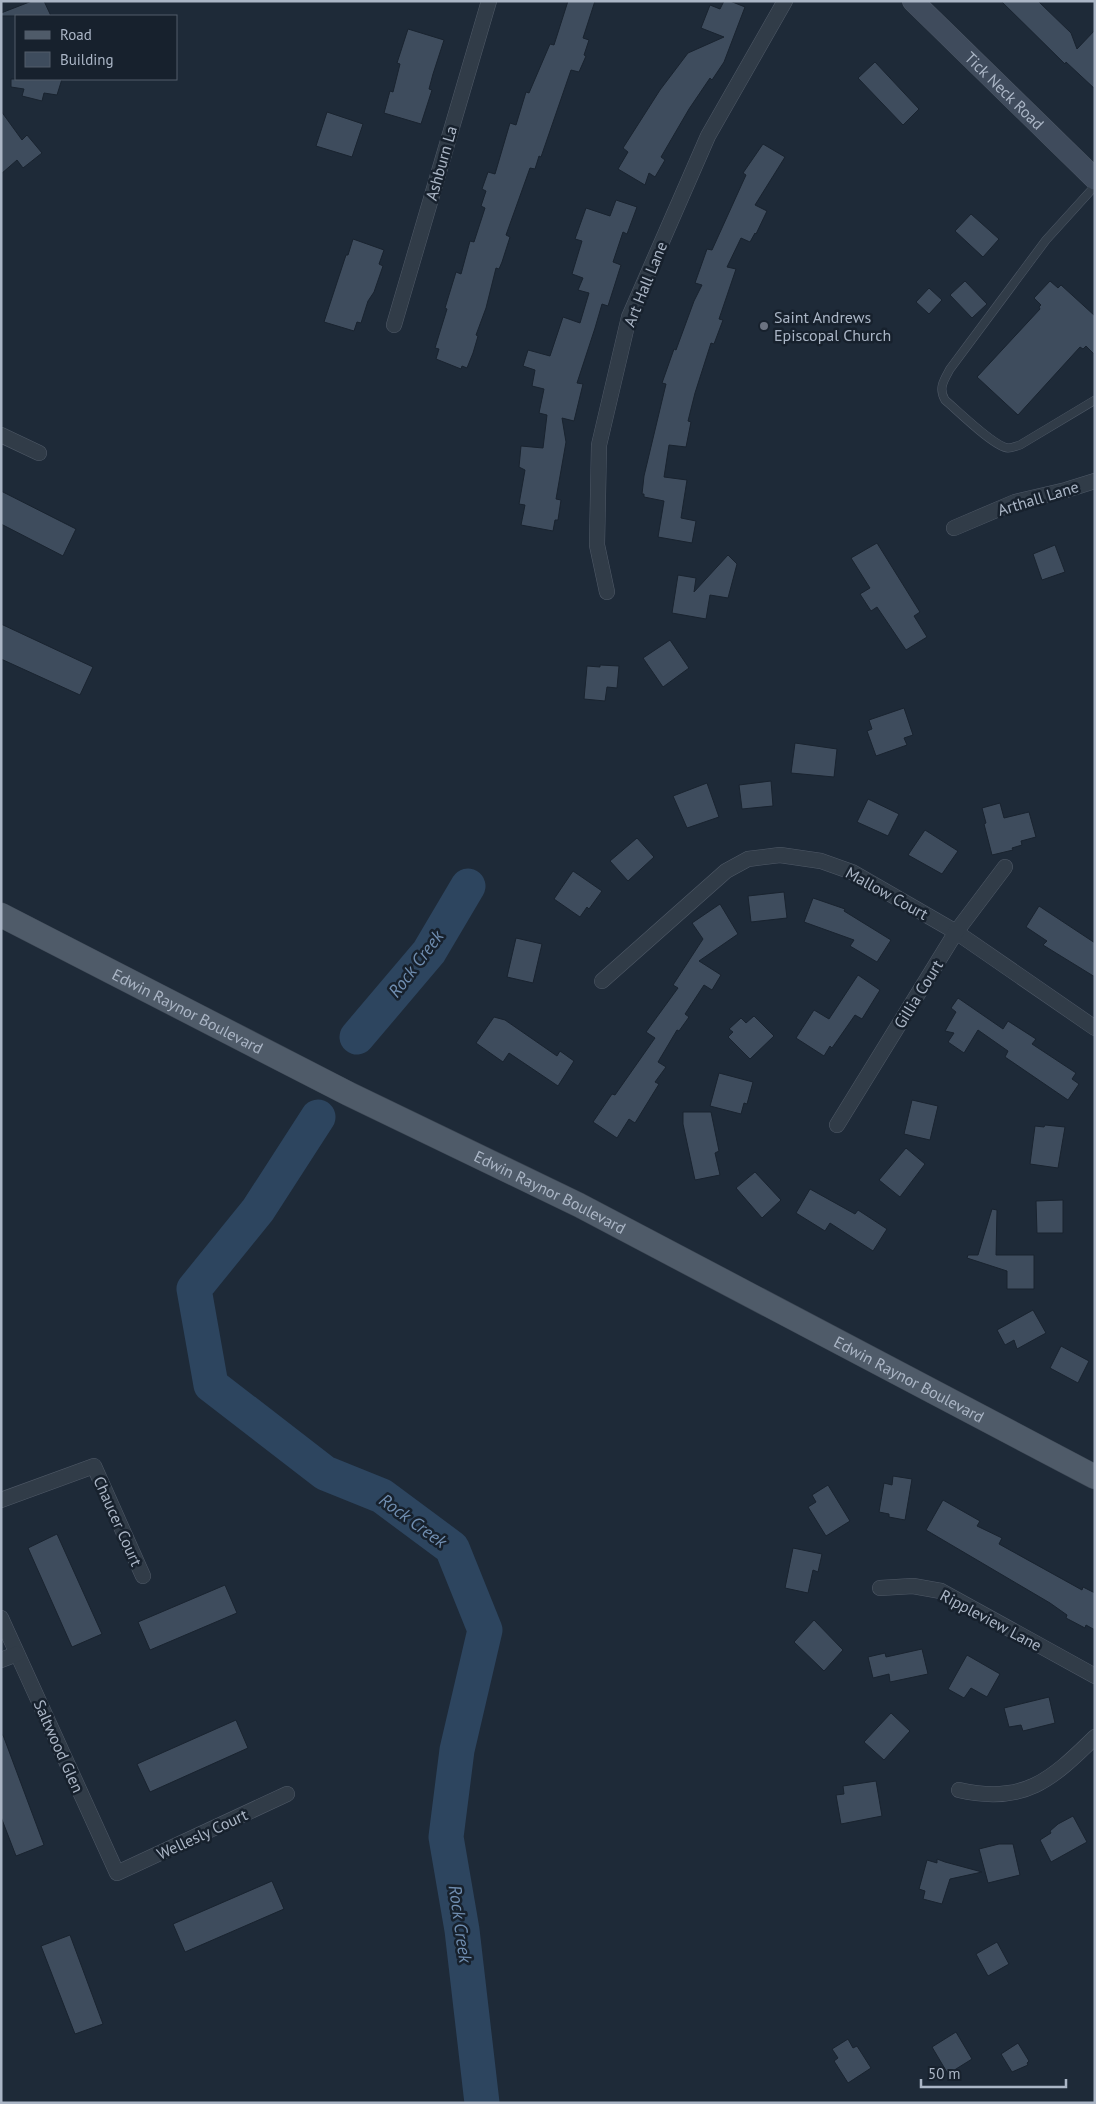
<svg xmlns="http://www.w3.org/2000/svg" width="1096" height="2104" viewBox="0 0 1096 2104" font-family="'PT Sans',sans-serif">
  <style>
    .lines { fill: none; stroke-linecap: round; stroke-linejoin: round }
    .river { stroke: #2d455f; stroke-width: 35 }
    .building { fill: #3e4c5d; stroke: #19232f }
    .lane-casing { stroke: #4f5967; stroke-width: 9 }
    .street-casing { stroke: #4f5967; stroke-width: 16 }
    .secondary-casing { stroke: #4f5967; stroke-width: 22 }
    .primary-casing { stroke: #3b4552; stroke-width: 25 }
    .lane { stroke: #313c48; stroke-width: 8 }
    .street { stroke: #313c48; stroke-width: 15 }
    .secondary { stroke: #3f4b5c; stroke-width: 21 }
    .primary { stroke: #4f5b69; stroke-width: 24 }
    .worship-dot { fill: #6b7280; stroke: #17212d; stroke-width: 2 }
    .labels { text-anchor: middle; stroke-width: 5; stroke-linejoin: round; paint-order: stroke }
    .street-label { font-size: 16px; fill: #abb6c6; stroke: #17212d }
    .poi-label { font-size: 16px; fill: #abb6c6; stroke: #17212d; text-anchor: start }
    .water-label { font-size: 18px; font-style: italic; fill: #708eb1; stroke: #17212d }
  </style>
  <rect width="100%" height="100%" fill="#1e2a38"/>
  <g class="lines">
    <g class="river">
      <path d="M357,1037L429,952L468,886"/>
      <path d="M318,1117L258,1210L194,1289L211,1385L325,1473L382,1496L452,1548L485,1630L457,1750L446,1837L462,1930L482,2103"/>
    </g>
  </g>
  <g class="building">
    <path d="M32,1H44L51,16H1V13Z"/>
    <path d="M568,1H595L583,38L589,40L584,55L586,56L579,72L571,70L541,157L539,156L535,169L530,168L506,235L510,237L502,262L499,269L496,268L486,308L476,335L478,336L473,353L467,368L462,366L461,369L436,359L439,349L435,348L447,309L445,308L456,272L461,274L470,241L474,242L485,208L481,206L486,191L482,189L488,172L495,174L510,123L516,125L526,92L529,93L550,44L554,45Z"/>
    <path d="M724,1H730L745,7L724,62L712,80L710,78L689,109L661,157L665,160L655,177L649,173L645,185L618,169L628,152L623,148L660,90L688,53L724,37L701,28L710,5L720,9Z"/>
    <path d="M1001,1H1038L1071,33L1077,49L1095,30V89L1066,62L1065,64Z"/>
    <path d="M408,29L444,40L433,74L429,89L432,90L421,124L384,113L390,91L393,92L400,64L397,63Z"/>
    <path d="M875,62L919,109L903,125L858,78Z"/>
    <path d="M11,79H62L57,95L44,93L42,101L22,96L24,89L11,87Z"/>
    <path d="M1,111L22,140L27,135L42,153L23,168L17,160L1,174Z"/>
    <path d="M327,112L363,124L352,157L316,146Z"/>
    <path d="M763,144L785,157L755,205L767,211L756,234L755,233L750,242L741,238L727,267L736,269L719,319L723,320L714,344L711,343L695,393L688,421L691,422L686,447L669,445L664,477L687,480L681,518L696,521L692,543L658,537L664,501L644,497V494H642L644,476L666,384L662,383L674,349L676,350L694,301L702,285L695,283L707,249L712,250L746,175L743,173Z"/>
    <path d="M616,200L637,207L627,234L623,232L613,262L621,265L608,306L602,304L595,328L577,383L583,384L574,421L562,418L566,442L556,499L561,500L558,520H555L553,531L521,525L525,505L519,504L525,470L519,467L521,446L543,448L547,415L539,413L544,389L532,386L535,370L523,366L528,350L550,356L563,317L580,323L589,293L578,290L583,278L572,274L582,241L575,239L586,208L610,216Z"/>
    <path d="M971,214L999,239L983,257L955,231Z"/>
    <path d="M353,239L384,250L379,264L383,266L374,292L368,301L361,323L357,322L354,331L324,322L346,255H348Z"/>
    <path d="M965,281L987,304L972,318L950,295Z"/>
    <path d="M1050,281L1058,288L1061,285L1095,316V355L1086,346L1083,349L1080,347L1018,415L977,377L1040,309L1039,307L1041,305L1034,298Z"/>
    <path d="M929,288L942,300L929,314L916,302Z"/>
    <path d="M1,491L76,529L63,556L1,524Z"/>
    <path d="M877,543L920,612L914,616L927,637L906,650L877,607L871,611L860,594L870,588L851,558Z"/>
    <path d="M1055,545L1065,572L1042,580L1033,554Z"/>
    <path d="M728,555L737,564L728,598L710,595L706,619L672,613L678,575L696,578L694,592Z"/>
    <path d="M1,624L93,667L80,695L1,659Z"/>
    <path d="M670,640L689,668L663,687L643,658Z"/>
    <path d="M600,665L619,666L617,688L607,687L605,701L584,699L587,666L600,667Z"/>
    <path d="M904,708L913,735L904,738L907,745L876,756L867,731L872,729L869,720Z"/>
    <path d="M795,743L837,749L834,777L791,773Z"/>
    <path d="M771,781L773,806L742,809L739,785Z"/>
    <path d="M707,783L719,817L687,828L673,796Z"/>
    <path d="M868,799L899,814L888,836L857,822Z"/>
    <path d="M1000,803L1004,818L1029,812L1036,837L1021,841L1022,845L1012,848L1013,850L992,855L984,824L986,823L982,808Z"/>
    <path d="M925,830L958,851L942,874L908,855Z"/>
    <path d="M637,838L654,857L628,881L610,861Z"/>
    <path d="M573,871L602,891L589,909L587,907L580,917L554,899Z"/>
    <path d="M784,892L787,918L751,922L748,896Z"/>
    <path d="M813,898L845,909L844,911L891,940L877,962L850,946L854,940L804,922Z"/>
    <path d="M720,904L738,934L699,961L721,975L712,990L704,985L685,1014L689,1017L679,1031L677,1030L658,1062L666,1067L655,1082L659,1084L635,1123L629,1119L617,1138L593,1122L612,1094L615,1095L655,1038L646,1032L678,988L673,985L703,939L692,923Z"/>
    <path d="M1039,906L1095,943V977L1043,945L1047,941L1026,927Z"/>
    <path d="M516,938L542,944L533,983L507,977Z"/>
    <path d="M858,975L880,990L862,1019L855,1015L832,1048L830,1046L824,1056L796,1038L814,1010L829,1019Z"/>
    <path d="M958,998L1003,1029L1008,1021L1036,1039L1032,1044L1076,1073L1072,1079L1079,1084L1068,1100L1005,1057L1008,1051L978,1030L964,1053L948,1042L954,1033L945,1031L956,1012L951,1008Z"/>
    <path d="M754,1016L774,1036L750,1059L728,1037L733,1032L729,1029L741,1018L746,1023Z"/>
    <path d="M494,1017L505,1020L557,1056L560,1051L574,1061L558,1086L509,1053L503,1062L476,1043Z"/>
    <path d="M719,1073L753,1082L747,1104L744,1103L741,1114L710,1106Z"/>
    <path d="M912,1100L938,1106L930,1140L904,1134Z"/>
    <path d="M683,1112H711L719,1151L715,1153L720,1175L695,1180L683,1124Z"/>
    <path d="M1045,1125L1065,1127L1058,1168L1030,1164L1035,1126L1044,1127Z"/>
    <path d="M906,1148L925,1164L900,1197L879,1180Z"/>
    <path d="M755,1172L781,1200L762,1218L736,1188Z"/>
    <path d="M810,1189L855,1214L858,1210L887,1229L873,1251L830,1223L825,1231L796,1213Z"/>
    <path d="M1063,1200V1233H1037L1036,1201Z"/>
    <path d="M992,1209L997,1210L996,1255H1034V1289H1007V1271L967,1258L968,1255H978Z"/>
    <path d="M1033,1310L1046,1333L1017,1349L1014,1340L1005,1345L997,1330Z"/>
    <path d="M1061,1346L1089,1361L1078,1383L1050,1368Z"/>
    <path d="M893,1476L912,1479L905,1520L889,1517V1514L879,1512L884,1483L892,1485Z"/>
    <path d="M828,1485L850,1521L826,1536L808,1507L816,1502L812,1495Z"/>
    <path d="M943,1500L980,1521L977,1526L1002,1538L999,1544L1082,1590L1083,1587L1095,1593V1630L1086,1625L1085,1628L1066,1618L1067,1615L1050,1603L926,1530Z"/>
    <path d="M57,1534L102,1634L72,1647L28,1548Z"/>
    <path d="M793,1548L822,1554L818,1572L813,1570L808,1593L785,1588Z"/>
    <path d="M225,1585L237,1613L150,1650L138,1622Z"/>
    <path d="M814,1620L843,1650L824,1671L794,1642Z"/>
    <path d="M922,1649L928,1674L890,1682L889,1674L873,1678L868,1657L885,1653L886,1657Z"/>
    <path d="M967,1655L1000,1674L987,1697L971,1688L964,1698L948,1689Z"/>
    <path d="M1049,1697L1055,1723L1023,1731L1021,1725L1009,1727L1004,1708Z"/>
    <path d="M891,1713L910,1731L884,1760L864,1742Z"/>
    <path d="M236,1720L248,1748L150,1792L137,1764Z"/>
    <path d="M1,1735H3L44,1845L16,1856L1,1817Z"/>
    <path d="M876,1781L882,1816L841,1824L836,1795L844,1794L843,1786Z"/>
    <path d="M1073,1816L1087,1842L1051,1862L1040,1840L1051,1833L1050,1831L1058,1824Z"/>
    <path d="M999,1844H1013L1020,1875L988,1883L979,1849Z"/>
    <path d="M937,1859L945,1862L982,1872L950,1879L942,1904L923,1899L925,1891L919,1889L927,1860L937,1863Z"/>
    <path d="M272,1881L284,1909L185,1952L173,1924Z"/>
    <path d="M70,1935L103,2024L75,2034L41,1946Z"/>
    <path d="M997,1942L1009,1964L988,1976L976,1954Z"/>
    <path d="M956,2032L972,2059L948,2074L932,2047Z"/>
    <path d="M848,2039L853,2048L857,2046L871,2068L848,2083L834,2061L838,2058L832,2049Z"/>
    <path d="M1018,2043L1029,2061L1027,2063L1028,2065L1012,2072L1001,2054Z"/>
  </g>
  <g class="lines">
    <g class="lane-casing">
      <path id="lane" d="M1095,186L1046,240L950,369C944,380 938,388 945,400C957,410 994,447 1008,448C1012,448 1016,446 1020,445L1095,400"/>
    </g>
    <g class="street-casing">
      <g id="street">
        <path d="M394,325L489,1"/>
        <path d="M1,435L39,453"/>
        <path d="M954,528L1015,502L1066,490L1095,481"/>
        <path d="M607,592L597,545L599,445L629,317L708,136L785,1"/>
        <path d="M602,981L726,871L748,859L780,855L821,861L852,872L956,932L1095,1028"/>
        <path d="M837,1125L956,932L1005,867"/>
        <path d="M1,1500L94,1466L143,1576"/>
        <path d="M880,1588L913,1586L941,1591L1095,1676"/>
        <path d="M1,1618L117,1873L287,1794"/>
        <path d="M1,1660L17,1654"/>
        <path d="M959,1790C1024,1805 1051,1780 1095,1737"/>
      </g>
    </g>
    <g class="secondary-casing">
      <g id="secondary">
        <path id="s1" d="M913,1L1095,179"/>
      </g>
    </g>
    <g class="primary-casing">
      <g id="primary">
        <path id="s2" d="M1,915L349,1094L579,1205L1095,1477"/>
      </g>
    </g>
    <use href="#lane" class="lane"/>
    <use href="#street" class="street"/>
    <use href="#secondary" class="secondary"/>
    <use href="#primary" class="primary"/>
  </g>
  <circle class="worship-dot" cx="764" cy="326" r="5"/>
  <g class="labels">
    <g class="street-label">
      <text dy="6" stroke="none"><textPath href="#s1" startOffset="128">Tick Neck Road</textPath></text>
      <text transform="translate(441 163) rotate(-74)" y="6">Ashburn La</text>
      <text transform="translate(645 284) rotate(-68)" y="6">Art Hall Lane</text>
      <text transform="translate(1038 498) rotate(-17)" y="6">Arthall Lane</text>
      <text transform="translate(887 893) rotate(29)" y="6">Mallow Court</text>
      <text transform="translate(918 994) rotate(-58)" y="6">Gillia Court</text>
      <text dy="6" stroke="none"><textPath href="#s2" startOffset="210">Edwin Raynor Boulevard</textPath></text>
      <text dy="6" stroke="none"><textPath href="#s2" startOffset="615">Edwin Raynor Boulevard</textPath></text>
      <text dy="6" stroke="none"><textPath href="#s2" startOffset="1020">Edwin Raynor Boulevard</textPath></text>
      <text transform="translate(118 1521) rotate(66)" y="6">Chaucer Court</text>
      <text transform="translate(991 1620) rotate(28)" y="6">Rippleview Lane</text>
      <text transform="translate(59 1746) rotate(66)" y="6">Saltwood Glen</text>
      <text transform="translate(202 1834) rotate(-25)" y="6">Wellesly Court</text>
    </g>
    <g class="poi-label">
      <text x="774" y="323">Saint Andrews<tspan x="774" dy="18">Episcopal Church</tspan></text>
    </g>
    <g class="water-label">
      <text transform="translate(416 964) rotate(-53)" y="6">Rock Creek</text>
      <text transform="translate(413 1521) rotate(36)" y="6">Rock Creek</text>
      <text transform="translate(460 1924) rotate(82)" y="6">Rock Creek</text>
    </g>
  </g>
  <rect width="1096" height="2104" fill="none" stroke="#abb6c6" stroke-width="5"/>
  <rect x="15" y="15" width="162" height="65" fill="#17212d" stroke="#525d6a"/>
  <rect x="25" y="31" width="25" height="8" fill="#4f5b69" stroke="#525d6a"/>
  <text x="60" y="40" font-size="15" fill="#abb6c6">Road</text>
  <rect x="25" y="52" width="25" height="15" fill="#3e4c5d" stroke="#525d6a"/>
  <text x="60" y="65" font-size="15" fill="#abb6c6">Building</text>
  <path d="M921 2079v8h145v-8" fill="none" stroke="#abb6c6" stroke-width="2.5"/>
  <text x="928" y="2079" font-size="15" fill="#abb6c6" stroke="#17212d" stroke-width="4" paint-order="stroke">50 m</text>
</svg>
